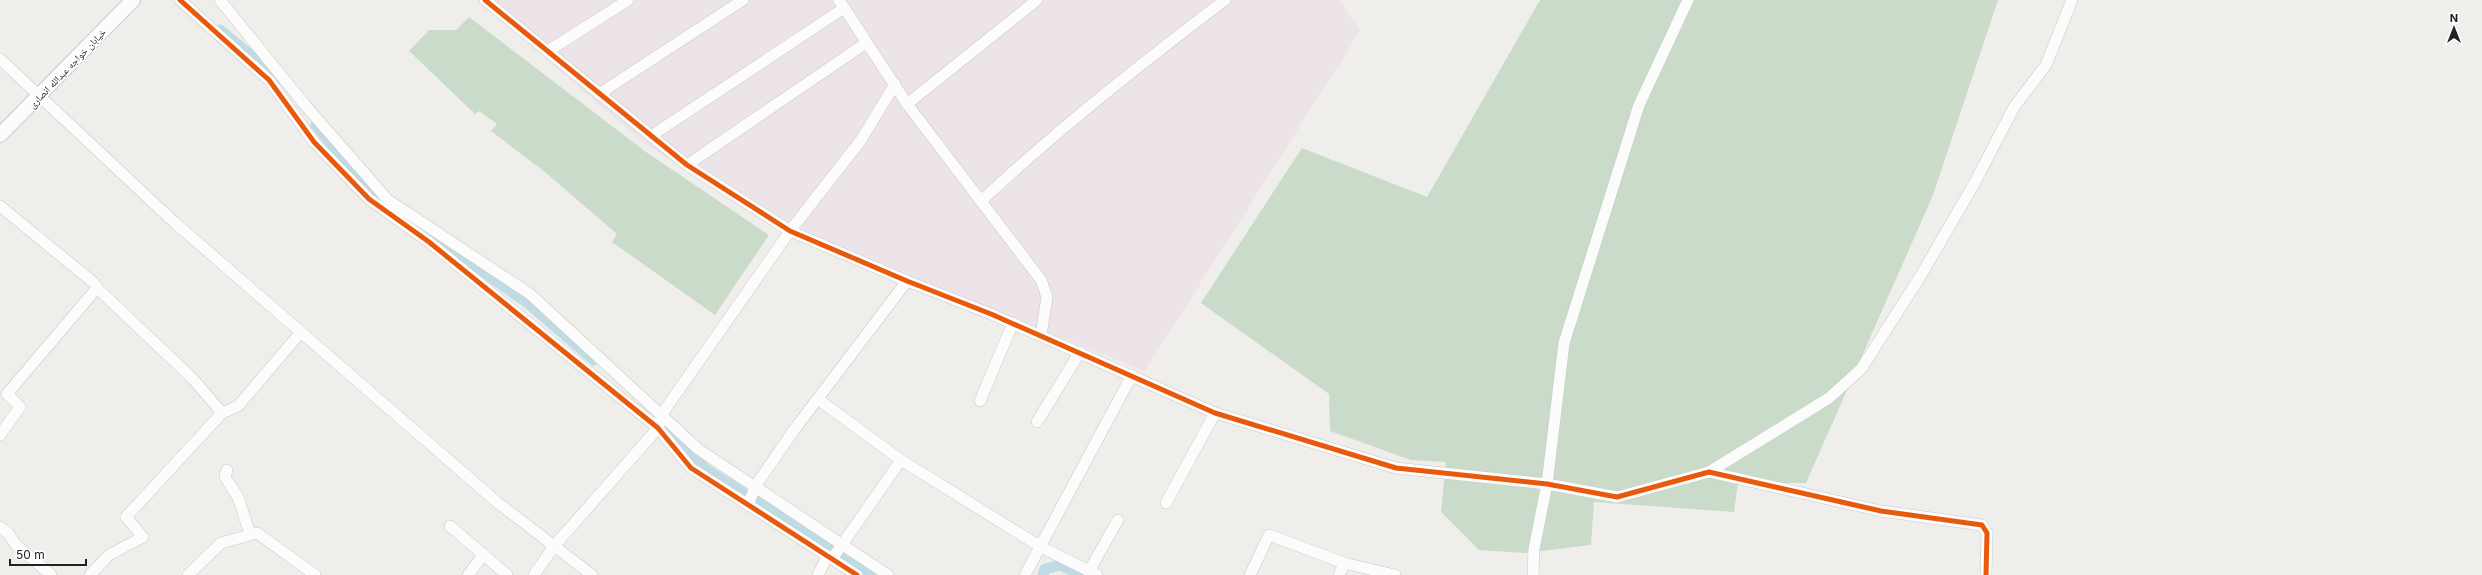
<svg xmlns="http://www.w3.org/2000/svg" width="2482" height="575" viewBox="0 0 2482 575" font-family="Inter,'Noto Naskh Arabic',sans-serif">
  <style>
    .industrial { fill: #ede4e9 }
    .cemetery { fill: #cadbca }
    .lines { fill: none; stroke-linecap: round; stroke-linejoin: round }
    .canal { stroke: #bfdbe3; stroke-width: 11 }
    .minor-casing { stroke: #c9c8c7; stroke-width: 12 }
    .tertiary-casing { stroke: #c9c8c7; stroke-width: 16 }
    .minor { stroke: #fdfcfc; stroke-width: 11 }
    .tertiary { stroke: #fdfcfc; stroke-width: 14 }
    .cycleway-casing { stroke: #fff; stroke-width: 8 }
    .cycleway { stroke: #e8590c; stroke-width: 5 }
    .labels { text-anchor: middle; stroke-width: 3; stroke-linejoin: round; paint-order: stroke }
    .street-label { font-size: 10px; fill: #222; stroke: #fff }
  </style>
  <rect width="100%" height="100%" fill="#f0eeeb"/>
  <path class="industrial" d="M477,0H1339L1360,31L1145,371L790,231L646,145Z"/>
  <g class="cemetery">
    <path d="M1540,0H1998L1933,195L1806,483H1738L1734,512L1594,502L1591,545L1525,553L1479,550L1441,512L1446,462L1411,460L1330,431L1329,394L1201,303L1302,148L1427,197Z"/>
    <path d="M469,17L646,152L769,235L715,315L612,242L617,234L545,172L491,131L497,124L479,111L475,114L409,51L429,30H456Z"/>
  </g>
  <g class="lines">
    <g class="canal">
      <path d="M220,30L279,79"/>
      <path d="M316,125L374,195L393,209"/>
      <path d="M411,221L528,303L594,360"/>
      <path d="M665,424L704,468L871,575"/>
      <path d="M1043,575L1045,569L1061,565L1081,575"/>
    </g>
    <g class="minor-casing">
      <g id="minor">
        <path d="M180,0L269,80L314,142L369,199L429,242L658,428L691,468L857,575"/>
        <path d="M220,0L305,105L388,200L530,294L698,449L888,575"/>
        <path d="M485,0L687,165L790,231L907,281L991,314L1215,413L1396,468L1547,484L1617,497L1709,472L1881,511L1982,525L1987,533L1986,575"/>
        <path d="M839,0L907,104L1041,280L1047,297L1041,335"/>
        <path d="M548,51L628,0"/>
        <path d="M0,59L174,222L498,503L592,575"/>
        <path d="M599,94L743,0"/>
        <path d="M907,104L1037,0"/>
        <path d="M651,136L844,8"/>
        <path d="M687,165L866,43"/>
        <path d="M981,201C1058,129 1141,64 1225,0"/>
        <path d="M0,206L94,283L97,288L7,394L20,407L0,435"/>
        <path d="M97,288L193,379L222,413"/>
        <path d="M819,400L901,460L1041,547L1097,575"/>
        <path d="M980,401L1013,323"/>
        <path d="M1037,422L1080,352"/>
        <path d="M227,470L225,477L238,497L250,534"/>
        <path d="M1709,472L1829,398L1861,369L1920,277L1974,184L2014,107L2046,65L2072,0"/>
        <path d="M1166,503L1215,413"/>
        <path d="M748,505L756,485L794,430L907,281"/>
        <path d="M450,526L507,575"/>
        <path d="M0,527L8,533L16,545L51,575"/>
        <path d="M832,559L901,460"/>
        <path d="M1089,571L1118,520"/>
        <path d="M90,575L109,555L143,537L126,517L222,413L238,406L301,332"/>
        <path d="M188,575L221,543L257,533L315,575"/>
        <path d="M468,575L484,554"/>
        <path d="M534,575L555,545L658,428L662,414L790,231L861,140L895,84"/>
        <path d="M818,575L827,557"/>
        <path d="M1025,575L1132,375"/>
        <path d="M1250,575L1269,535L1344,563L1395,575"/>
        <path d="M1339,575L1344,563"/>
        <path d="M1533,575L1534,549L1547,484L1564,343L1639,105L1688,0"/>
      </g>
    </g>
    <g class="tertiary-casing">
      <path id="tertiary" d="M0,135L133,0"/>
    </g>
    <use href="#minor" class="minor"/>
    <use href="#tertiary" class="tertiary"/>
    <g class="cycleway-casing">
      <g id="cycleway">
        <path d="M180,0L269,80L314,142L369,199L429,242L658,428L691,468L857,575"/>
        <path d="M485,0L687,165L790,231L907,281L991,314L1215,413L1396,468L1547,484L1617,497L1709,472L1881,511L1982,525L1987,533L1986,575"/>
      </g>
    </g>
    <use href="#cycleway" class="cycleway"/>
  </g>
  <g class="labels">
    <g class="street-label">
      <text transform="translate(67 68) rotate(-46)" y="4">خیابان خواجه عبدالله انصاری</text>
    </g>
  </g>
  <g transform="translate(2454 28)" stroke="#ffffff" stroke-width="3" paint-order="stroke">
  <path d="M0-3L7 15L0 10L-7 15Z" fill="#222222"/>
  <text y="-6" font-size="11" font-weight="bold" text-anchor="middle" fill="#222222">N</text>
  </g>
  <path d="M10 559v6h76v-6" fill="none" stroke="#222222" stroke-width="2"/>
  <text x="16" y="559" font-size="12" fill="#222222" stroke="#ffffff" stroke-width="3" paint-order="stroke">50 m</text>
</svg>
